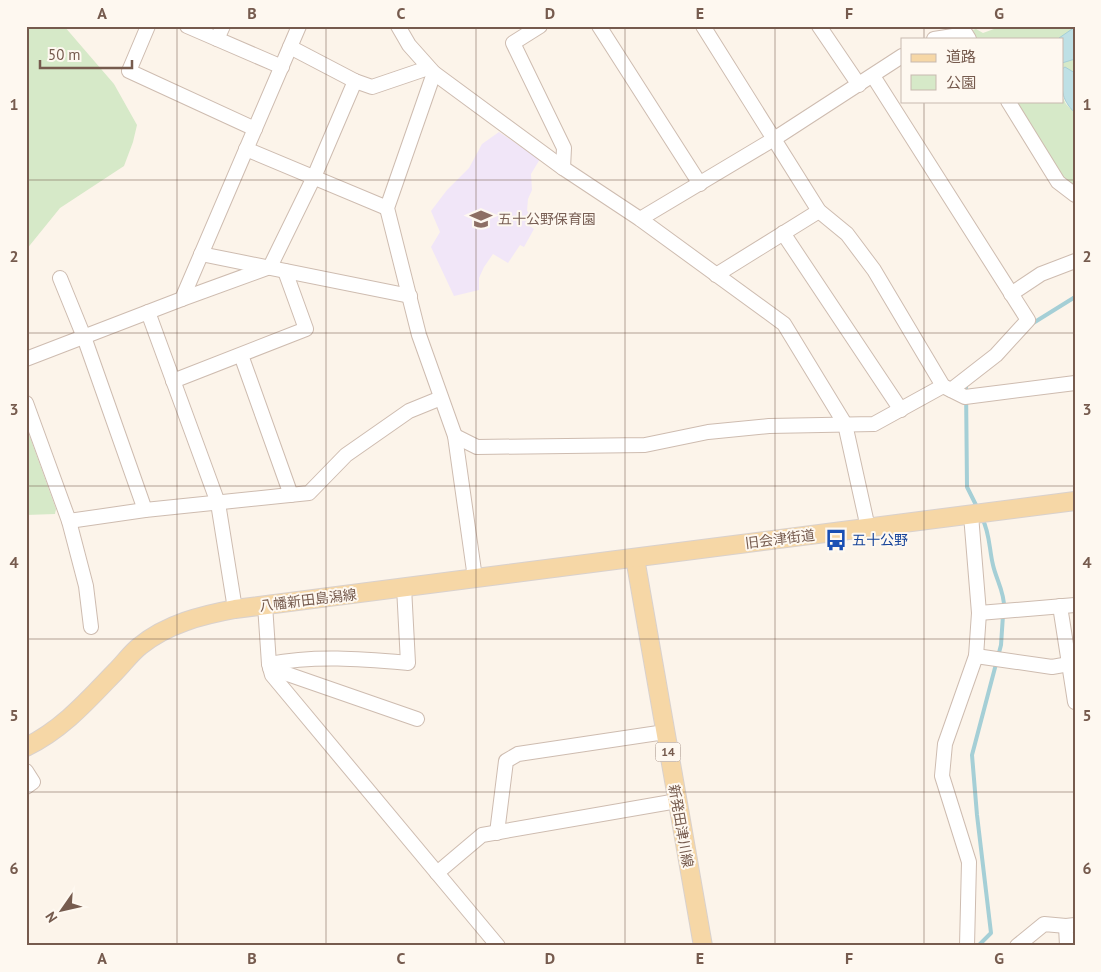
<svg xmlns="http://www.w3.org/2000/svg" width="1101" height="972" viewBox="0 0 1101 972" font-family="'PT Sans','Noto Sans JP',sans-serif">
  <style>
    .education { fill: #f1e6f8 }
    .green { fill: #d6e9c8 }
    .water { fill: #bee0e5; stroke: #a5cfd6 }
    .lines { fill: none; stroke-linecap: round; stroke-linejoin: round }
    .stream { stroke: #a5cfd6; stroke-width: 4 }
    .minor-casing { stroke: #cebcb0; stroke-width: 16 }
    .major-casing { stroke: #d9d1cd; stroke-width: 20 }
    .minor { stroke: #fff; stroke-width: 14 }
    .major { stroke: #f6d7a6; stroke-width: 18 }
    .grid { fill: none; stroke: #765b4e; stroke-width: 1; stroke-opacity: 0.55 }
    .labels { text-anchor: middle; stroke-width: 4; stroke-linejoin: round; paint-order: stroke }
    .shield { fill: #fef8f0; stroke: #9f8a7f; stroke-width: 1 }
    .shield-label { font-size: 12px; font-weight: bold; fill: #765b4e }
    .education-label { font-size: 14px; fill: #785e54; stroke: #fef8f0; text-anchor: start }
    .street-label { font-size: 14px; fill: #765b4e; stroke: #fef8f0 }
    .transit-label { font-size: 14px; fill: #164399; stroke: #fef8f0; text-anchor: start }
    .neatline { fill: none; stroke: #765b4e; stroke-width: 2 }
    .grid-label { font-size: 16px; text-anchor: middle; font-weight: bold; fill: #765b4e }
  </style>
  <rect width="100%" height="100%" fill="#fcf4ea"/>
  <path class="education" d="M499,132L540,159L531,174L532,190L528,199L527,211L531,214L525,223L534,229L524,247L520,245L508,263L493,254L484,267L479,278V290L454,296L431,247L440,232L431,211L447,190L469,168L482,144Z"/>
  <g class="green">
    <path d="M26,26H64L114,84L137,125L133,142L124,166L60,208L26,250Z"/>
    <path d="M1002,26H1075V27L1059,39H975L973,30L976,29L983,33Z"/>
    <path d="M1075,59V73L1065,67L1062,69V63Z"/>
    <path d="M1062,96L1066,104L1075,113V187L1061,176L1013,101H1062Z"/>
    <path d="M26,426L56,509L55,514L26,515Z"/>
  </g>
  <g class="water">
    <path d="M1075,27V59L1062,63V39L1059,38Z"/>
    <path d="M1065,67L1075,73V113C1060,98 1062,89 1062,69Z"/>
  </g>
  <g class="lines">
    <g class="stream">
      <path d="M1030,325L1075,297"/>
      <path d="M968,382L966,385L967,487L978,509"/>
      <path d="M982,518C990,533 989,549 993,565C996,579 1005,593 1004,608"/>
      <path d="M978,946L991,933L977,815L972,755L1001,645L1003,615"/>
    </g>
    <g class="minor-casing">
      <g id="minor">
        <path d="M148,26L129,71L255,129"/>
        <path d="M187,26L282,67"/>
        <path d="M398,26L409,45L434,73L563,168L640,219L784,324L845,424L868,528"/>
        <path d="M540,26L513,43L564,148L563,168"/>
        <path d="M599,26L700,184"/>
        <path d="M703,26L819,211L847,234L874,270L943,386L965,397L1075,383"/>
        <path d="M819,26L859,85"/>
        <path d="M217,39L223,26"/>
        <path d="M934,39L966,34L969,39"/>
        <path d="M290,47L355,81L372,87L428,68"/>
        <path d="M434,73L387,208L419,335L455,436L475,578"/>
        <path d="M873,76L1028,320L996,355L951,390"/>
        <path d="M1008,101L1058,182L1075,195"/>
        <path d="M246,149L387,208"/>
        <path d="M640,219L774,139L902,56"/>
        <path d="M783,233L901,410"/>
        <path d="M201,254L410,296"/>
        <path d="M716,275L819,211"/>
        <path d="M60,278L84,337L145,510"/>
        <path d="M1011,294L1041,274L1075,261"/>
        <path d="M182,299L270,267L314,177L355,81"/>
        <path d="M148,312L218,503L235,609"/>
        <path d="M241,355L291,495"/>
        <path d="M26,359L182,299L299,26"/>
        <path d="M173,381L306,329L285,271"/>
        <path d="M26,403L69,521L86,586L91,627"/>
        <path d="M455,436L477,447L645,445L708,432L769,426L874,424L943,386"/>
        <path d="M69,521L145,510L309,493L346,455L409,411L441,398"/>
        <path d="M265,605L269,664L272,675L498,946"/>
        <path d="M1060,606L1075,702"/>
        <path d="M979,613L1075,605"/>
        <path d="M976,656L1052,667L1069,664"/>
        <path d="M269,664C316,655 361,659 408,663L404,587"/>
        <path d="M270,668L417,719"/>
        <path d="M26,771L33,782L26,787"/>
        <path d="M497,833L506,761L518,754L665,732"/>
        <path d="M437,873L482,835L677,801"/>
        <path d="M967,946L969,862L942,776L945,744L976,656L979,613L971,515"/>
        <path d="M1017,946L1044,924L1066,926"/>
        <path d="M1067,946L1066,926L1075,925"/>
      </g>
    </g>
    <g class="major-casing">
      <g id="major">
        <path d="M635,558L703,946"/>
        <path d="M26,747C63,729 88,700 116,671C124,663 131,653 140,646C167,624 202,615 235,609L1075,501"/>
      </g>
    </g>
    <use href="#minor" class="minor"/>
    <use href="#major" class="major"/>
  </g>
  <path class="grid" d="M177,26V946M326,26V946M476,26V946M625,26V946M775,26V946M924,26V39M924,101V946M26,180H1075M26,333H1075M26,486H1075M26,639H1075M26,792H1075"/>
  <defs>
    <g id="school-bare" transform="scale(1.725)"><path d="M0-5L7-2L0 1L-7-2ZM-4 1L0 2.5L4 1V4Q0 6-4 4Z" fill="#8d6e63" stroke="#fef8f0" stroke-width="2.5" paint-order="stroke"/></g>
    <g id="bus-bare" transform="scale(1.725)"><path d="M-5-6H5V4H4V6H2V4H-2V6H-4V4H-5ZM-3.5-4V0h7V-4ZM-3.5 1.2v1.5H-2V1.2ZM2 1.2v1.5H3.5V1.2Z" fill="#1a4fb4" stroke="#fef8f0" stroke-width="2.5" paint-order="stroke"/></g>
  </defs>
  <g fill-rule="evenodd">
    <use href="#school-bare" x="481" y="219"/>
    <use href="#bus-bare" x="836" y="540"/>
  </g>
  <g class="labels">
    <rect class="shield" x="655.5" y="742.5" width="25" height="19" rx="4"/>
    <g class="shield-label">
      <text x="668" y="756">14</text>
    </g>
    <g class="education-label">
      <text x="498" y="224">五十公野保育園</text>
    </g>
    <g class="street-label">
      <text transform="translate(780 539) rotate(-7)" y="5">旧会津街道</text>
      <text transform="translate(308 600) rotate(-7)" y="5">八幡新田島潟線</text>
      <text transform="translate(681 826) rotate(80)" y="5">新発田津川線</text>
    </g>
    <g class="transit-label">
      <text x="852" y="545">五十公野</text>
    </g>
  </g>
  <rect width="1101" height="972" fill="none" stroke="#fef8f0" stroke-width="55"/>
  <rect x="901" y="38" width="162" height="65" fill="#fef8f0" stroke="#c8b9af"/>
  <rect x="911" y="54" width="25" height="8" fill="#f6d7a6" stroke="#c8b9af"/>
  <text x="946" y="62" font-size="15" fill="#765b4e">道路</text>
  <rect x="911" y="75" width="25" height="15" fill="#d6e9c8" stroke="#c8b9af"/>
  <text x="946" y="88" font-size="15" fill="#765b4e">公園</text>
  <g transform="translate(62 910) rotate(236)" stroke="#fef8f0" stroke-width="4" paint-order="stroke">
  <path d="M0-4L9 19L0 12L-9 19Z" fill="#765b4e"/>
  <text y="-8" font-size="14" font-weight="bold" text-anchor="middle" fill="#765b4e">N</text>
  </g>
  <path d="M40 60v8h92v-8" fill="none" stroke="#765b4e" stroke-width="2.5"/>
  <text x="48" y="60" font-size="15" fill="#765b4e" stroke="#fef8f0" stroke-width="4" paint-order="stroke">50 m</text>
  <rect x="28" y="28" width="1046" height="916" class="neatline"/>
  <g class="grid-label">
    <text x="102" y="19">A</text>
    <text x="252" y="19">B</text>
    <text x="401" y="19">C</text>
    <text x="550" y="19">D</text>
    <text x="700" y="19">E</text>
    <text x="849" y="19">F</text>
    <text x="999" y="19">G</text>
    <text x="14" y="110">1</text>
    <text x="1087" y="110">1</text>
    <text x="14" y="262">2</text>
    <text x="1087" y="262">2</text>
    <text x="14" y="415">3</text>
    <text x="1087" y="415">3</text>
    <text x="14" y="568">4</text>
    <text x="1087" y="568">4</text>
    <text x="14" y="721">5</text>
    <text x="1087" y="721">5</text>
    <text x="14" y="874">6</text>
    <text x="1087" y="874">6</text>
    <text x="102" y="964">A</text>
    <text x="252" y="964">B</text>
    <text x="401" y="964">C</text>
    <text x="550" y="964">D</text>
    <text x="700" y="964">E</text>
    <text x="849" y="964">F</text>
    <text x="999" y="964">G</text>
  </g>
</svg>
